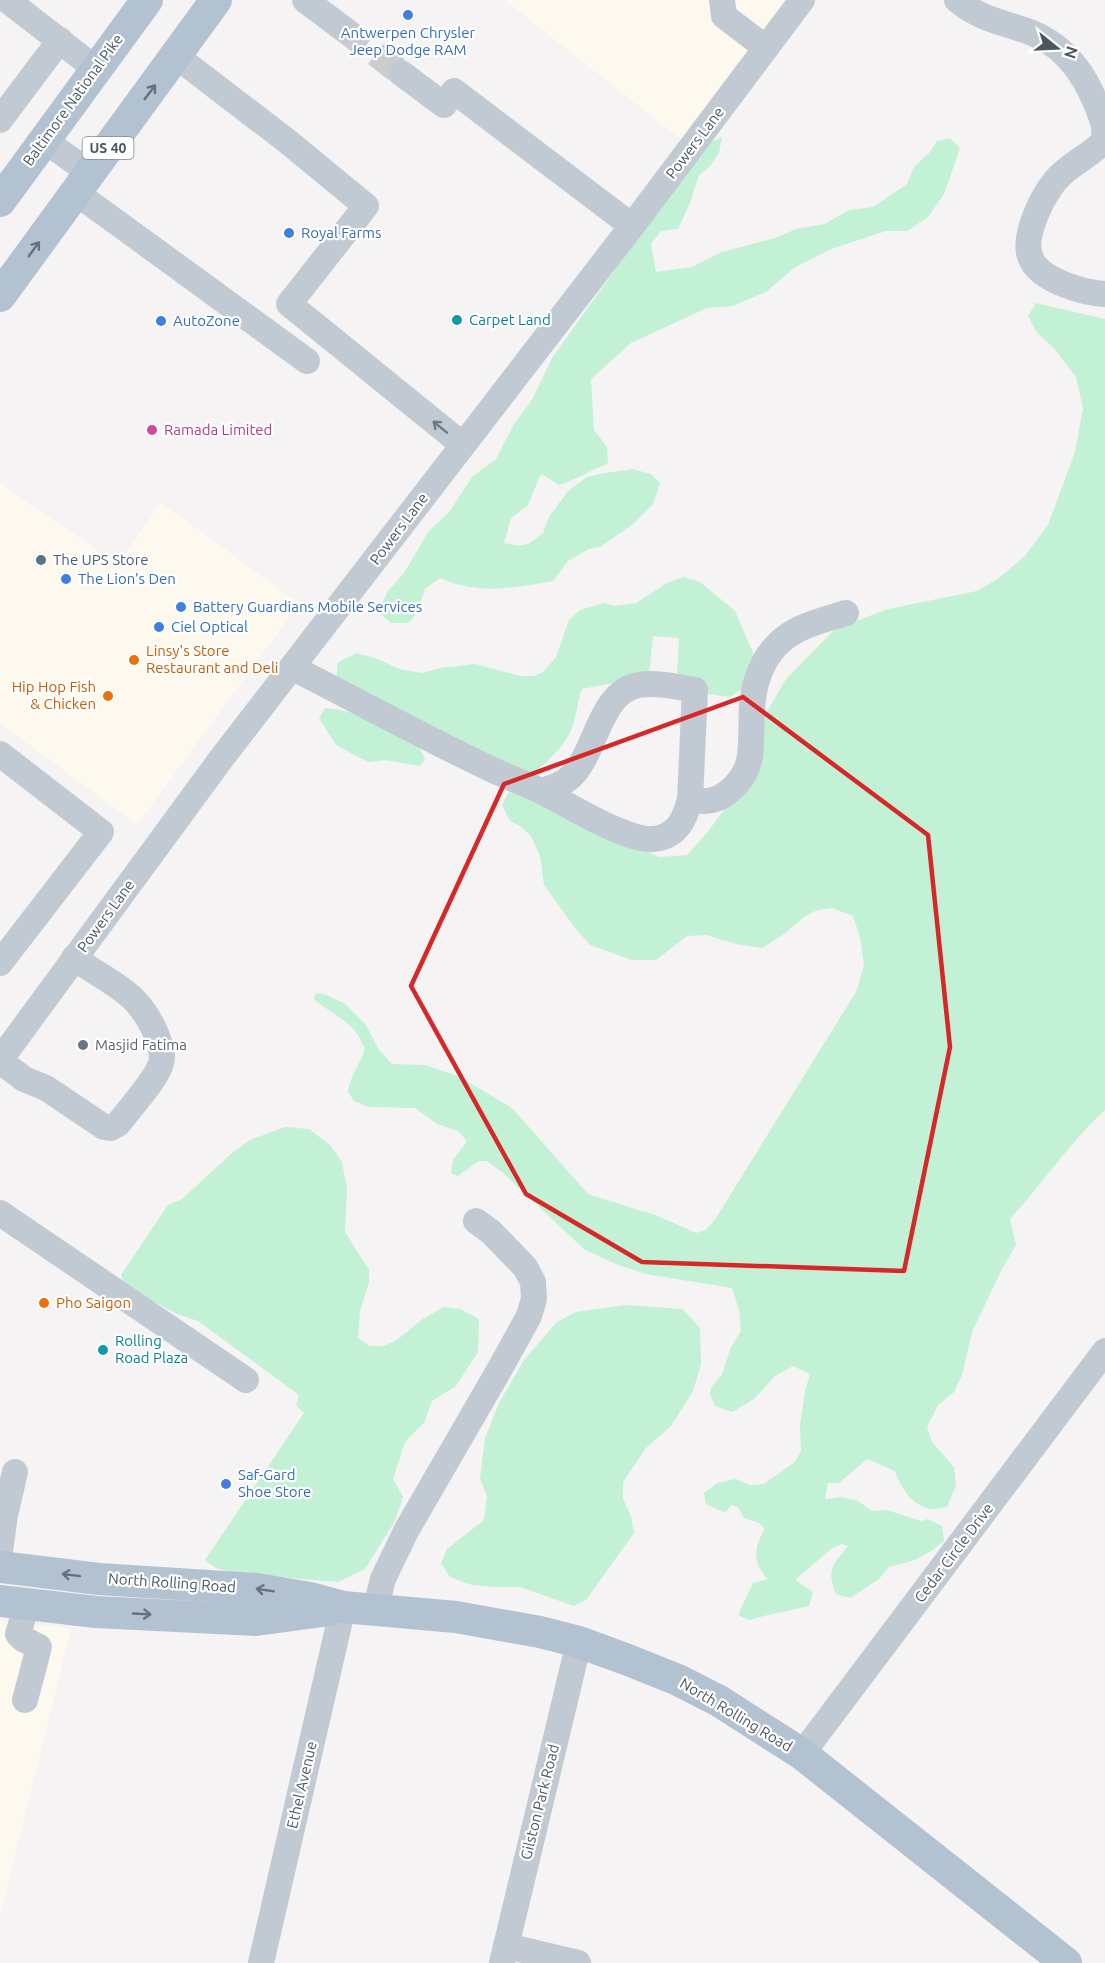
<svg xmlns="http://www.w3.org/2000/svg" width="1105" height="1963" viewBox="0 0 1105 1963" font-family="Ubuntu,sans-serif">
  <style>
    .commercial { fill: #fdf9ef }
    .green { fill: #c3f1d5 }
    .lines { fill: none; stroke-linecap: round; stroke-linejoin: round }
    .minor-tunnel { stroke: #caccce; stroke-width: 26; stroke-dasharray: 26 13; stroke-linecap: butt }
    .minor { stroke: #c1cad2; stroke-width: 26 }
    .major { stroke: #b3c2d1; stroke-width: 32 }
    .oneway { stroke: #64717d }
    .oneway2 { stroke: #6e7983 }
    .marked { fill: none; stroke: #d62828; stroke-width: 4.5; stroke-linejoin: round }
    .shop-dot { fill: #3f7fe0; stroke: #fff; stroke-width: 2 }
    .culture-dot { fill: #0f9aa8; stroke: #fff; stroke-width: 2 }
    .hotel-dot { fill: #d1479c; stroke: #fff; stroke-width: 2 }
    .service-dot { fill: #5c6f8a; stroke: #fff; stroke-width: 2 }
    .food-dot { fill: #e8710a; stroke: #fff; stroke-width: 2 }
    .worship-dot { fill: #6b7280; stroke: #fff; stroke-width: 2 }
    .labels { text-anchor: middle; stroke-width: 4.5; stroke-linejoin: round; paint-order: stroke }
    .shield { fill: #fff; stroke: #808990; stroke-width: 1.5 }
    .shield-label { font-size: 14px; font-weight: bold; fill: #4a5661 }
    .shop-label { font-size: 15px; fill: #366cbe; stroke: #fff; text-anchor: start }
    .street-label { font-size: 15px; fill: #4a5661; stroke: #fff }
    .culture-label { font-size: 15px; fill: #0d838f; stroke: #fff; text-anchor: start }
    .hotel-label { font-size: 15px; fill: #b23c85; stroke: #fff; text-anchor: start }
    .service-label { font-size: 15px; fill: #4e5e75; stroke: #fff; text-anchor: start }
    .food-label { font-size: 15px; fill: #c56008; stroke: #fff; text-anchor: start }
    .worship-label { font-size: 15px; fill: #5b616d; stroke: #fff; text-anchor: start }
  </style>
  <rect width="100%" height="100%" fill="#f5f3f3"/>
  <g class="commercial">
    <path d="M505,0H794L684,142Z"/>
    <path d="M0,483L118,564L161,502L299,604L137,825L0,723Z"/>
    <path d="M0,1621L71,1629L0,1917Z"/>
  </g>
  <g class="green">
    <path d="M722,137L719,153L710,166L699,175L690,203L678,229L661,231L651,244L656,272L692,267L722,252L775,238L796,229L825,224L849,210L873,207L907,184L914,167L930,152L937,141L950,138L960,148L944,194L928,217L907,231H886L831,249L794,268L766,292L733,306L707,308L631,343L591,379L594,430L607,447L608,464C590,470 576,480 559,485L541,474L528,505L511,518L504,543L519,546L530,543L543,533L549,517L568,491L587,477L599,474L632,469L651,474L660,483L653,504L633,524L600,547L589,549L568,561L553,581C513,588 479,595 440,578L425,589L417,613L408,623H391L380,614V608L388,591L404,573L429,531L450,511L472,477L496,459L514,424L532,400L552,358L699,152L713,141Z"/>
    <path d="M1036,303L1105,319V1110C1069,1143 1043,1183 1010,1219L1016,1245L1002,1269L972,1332L962,1375L954,1392L938,1405L927,1427L932,1442L954,1467L956,1485L947,1507C943,1507 936,1510 932,1509C913,1507 900,1487 895,1471L867,1459L839,1483H828L825,1499L841,1497L858,1501L872,1511L887,1510L921,1521L928,1519L942,1526L944,1541L933,1550L915,1560L889,1567L879,1579L850,1598L836,1594C826,1569 833,1565 848,1546L842,1544L832,1548L795,1580L813,1592L809,1606C788,1611 769,1614 749,1620L738,1615L753,1583L768,1579C753,1564 753,1547 765,1529L759,1523L744,1518L738,1507L731,1505L725,1513L706,1504L704,1493L717,1483L736,1479L750,1485L764,1484L795,1462L801,1451L800,1425L805,1391L810,1374L793,1366L775,1376L754,1399L732,1412L715,1406L710,1394L712,1386L722,1374L731,1347L741,1331L739,1310L732,1288L646,1274L618,1265L585,1250L503,1173L487,1161H479L458,1176L451,1173L453,1160L467,1141L458,1131L437,1124L415,1108L369,1107L354,1101L348,1092C350,1076 360,1064 365,1049C362,1044 360,1037 356,1032C345,1018 327,1011 314,999L316,993L327,995L345,1004L366,1025L379,1050L392,1064L425,1065L458,1076L512,1108L588,1194L658,1216L696,1233L706,1230L716,1218L856,992L864,966L860,937L853,916L832,908L817,910L804,917L784,934L762,948L736,944L706,935L687,936L656,960H632L590,945L575,928L544,885L540,856L531,836L520,826L510,821L502,805L508,793L524,791L659,857L687,855L706,834L736,794L760,724L786,679L835,629L888,609L977,591L999,578L1024,557L1048,525L1075,452L1083,409L1076,377L1053,347L1037,333L1028,316Z"/>
    <path d="M683,577L700,582L735,611L757,662L747,686L730,697L709,694L696,683L677,676L679,638L653,636L649,675L635,679L582,689C578,700 577,710 574,722C568,745 544,766 525,779L337,678V663L356,653L378,659L399,669L422,673L440,668L475,664L520,676H535L543,672L556,657L569,620L580,610L604,603L614,606L636,603L667,583Z"/>
    <path d="M325,708C359,713 379,717 406,738C415,744 421,748 425,759L420,766L385,760L369,762L356,756L336,745L319,718Z"/>
    <path d="M285,1127L309,1129L330,1145L342,1162L347,1189L345,1232L369,1270V1282L360,1311L358,1338L370,1346H383L397,1340L421,1320L444,1307L460,1309L479,1319L478,1352L456,1386L432,1401L424,1423L405,1442L393,1479L403,1497L395,1521L365,1569L338,1582L233,1573L216,1568L205,1560L304,1413L296,1405L299,1395L198,1321L177,1314L147,1298L124,1283L121,1275L168,1205L182,1199L232,1153L250,1140Z"/>
    <path d="M625,1305L683,1309L700,1328L701,1364L693,1391L671,1426L646,1448L623,1482V1499L631,1516L634,1533L586,1600L574,1606L520,1587H495L472,1585L450,1577L441,1563L447,1549L484,1520L487,1496L480,1479L485,1438L499,1403L524,1360L557,1322L576,1312Z"/>
  </g>
  <g class="lines">
    <path class="minor-tunnel" d="M345,30L401,73"/>
    <g class="minor">
      <path d="M7,0L96,69"/>
      <path d="M305,0L345,30"/>
      <path d="M722,0L724,16L766,48"/>
      <path d="M957,0C978,18 1001,22 1027,31C1069,46 1090,82 1103,122C1105,129 1105,139 1101,144C1088,157 1068,165 1055,181C1041,199 1020,240 1032,261C1043,281 1084,293 1105,294"/>
      <path d="M176,56L287,141L366,206L289,304L463,445"/>
      <path d="M401,73L444,105L454,91L632,226"/>
      <path d="M0,120L60,40"/>
      <path d="M44,140L90,173"/>
      <path d="M75,192L307,361"/>
      <path d="M293,668C360,702 427,739 495,771C512,779 529,785 545,793C571,806 626,841 653,839C677,837 685,819 690,799L695,690C677,687 657,682 639,685C598,691 596,758 568,779C561,785 550,788 542,791"/>
      <path d="M0,754L101,832L0,963"/>
      <path d="M690,799C694,800 699,801 704,801C726,801 747,778 750,756C753,732 749,707 756,683C760,669 768,653 779,643C796,626 824,620 846,613"/>
      <path d="M0,1060L221,759L632,226L802,0"/>
      <path d="M0,1061L24,1079L46,1088L104,1127L111,1128L118,1124C129,1109 157,1079 161,1063C164,1054 160,1045 157,1036C138,990 112,985 74,958"/>
      <path d="M0,1213L246,1380"/>
      <path d="M0,1551L5,1515L15,1472"/>
      <path d="M375,1610L383,1579L406,1531L502,1365L529,1316L534,1299L533,1282L525,1267L491,1232L476,1221"/>
      <path d="M25,1700L39,1647L23,1639L18,1634L27,1604"/>
      <path d="M802,1754L1105,1351"/>
      <path d="M506,1946L578,1963"/>
      <path d="M261,1963L343,1607"/>
      <path d="M502,1963L579,1642"/>
    </g>
    <g class="major">
      <path d="M0,201L147,0"/>
      <path d="M0,296L216,0"/>
      <path d="M0,1567L99,1579L257,1589L310,1598L343,1607L456,1617L540,1632L579,1642L628,1660L678,1680L719,1701L802,1754L1066,1963"/>
      <path d="M0,1601L96,1612L256,1620L330,1610"/>
    </g>
  </g>
  <defs><path id="oneway-shaft" d="M-6 0H5M1.5-3L5.5 0L1.5 3" fill="none" stroke-width="1.6" stroke-linecap="round" stroke-linejoin="round" transform="scale(1.5)"/></defs>
  <g class="oneway">
    <use href="#oneway-shaft" transform="translate(150 92) rotate(-53)"/>
    <use href="#oneway-shaft" transform="translate(34 249) rotate(-54)"/>
    <use href="#oneway-shaft" transform="translate(71 1575) rotate(-173)"/>
    <use href="#oneway-shaft" transform="translate(265 1590) rotate(-171)"/>
    <use href="#oneway-shaft" transform="translate(142 1614) rotate(3)"/>
  </g>
  <use class="oneway2" href="#oneway-shaft" transform="translate(440 427) rotate(-141)"/>
  <path class="marked" d="M743,697L928,835L950,1047L904,1271L642,1262L526,1194L411,986L504,784Z"/>
  <g class="shop-dot">
    <circle cx="408" cy="15" r="6"/>
    <circle cx="289" cy="233" r="6"/>
    <circle cx="161" cy="321" r="6"/>
    <circle cx="66" cy="579" r="6"/>
    <circle cx="181" cy="607" r="6"/>
    <circle cx="159" cy="627" r="6"/>
    <circle cx="226" cy="1484" r="6"/>
  </g>
  <g class="culture-dot">
    <circle cx="457" cy="320" r="6"/>
    <circle cx="103" cy="1350" r="6"/>
  </g>
  <circle class="hotel-dot" cx="152" cy="430" r="6"/>
  <circle class="service-dot" cx="41" cy="560" r="6"/>
  <g class="food-dot">
    <circle cx="134" cy="660" r="6"/>
    <circle cx="108" cy="696" r="6"/>
    <circle cx="44" cy="1303" r="6"/>
  </g>
  <circle class="worship-dot" cx="83" cy="1045" r="6"/>
  <g class="labels">
    <rect class="shield" x="82.5" y="137" width="51" height="22" rx="4.5"/>
    <g class="shield-label">
      <text x="108" y="153">US 40</text>
    </g>
    <g class="shop-label">
      <text x="408" y="38" text-anchor="middle">Antwerpen Chrysler<tspan x="408" dy="17">Jeep Dodge RAM</tspan></text>
      <text x="301" y="238">Royal Farms</text>
      <text x="173" y="326">AutoZone</text>
      <text x="78" y="584">The Lion's Den</text>
      <text x="193" y="612">Battery Guardians Mobile Services</text>
      <text x="171" y="632">Ciel Optical</text>
      <text x="238" y="1480">Saf-Gard<tspan x="238" dy="17">Shoe Store</tspan></text>
    </g>
    <g class="street-label">
      <text transform="translate(73 100) rotate(-54)" y="5">Baltimore National Pike</text>
      <text transform="translate(695 143) rotate(-53)" y="5">Powers Lane</text>
      <text transform="translate(399 529) rotate(-53)" y="5">Powers Lane</text>
      <text transform="translate(106 916) rotate(-54)" y="5">Powers Lane</text>
      <text transform="translate(954 1553) rotate(-53)" y="5">Cedar Circle Drive</text>
      <text transform="translate(172 1583) rotate(4)" y="5">North Rolling Road</text>
      <text transform="translate(736 1715) rotate(31)" y="5">North Rolling Road</text>
      <text transform="translate(302 1785) rotate(-77)" y="5">Ethel Avenue</text>
      <text transform="translate(540 1802) rotate(-76)" y="5">Gilston Park Road</text>
    </g>
    <g class="culture-label">
      <text x="469" y="325">Carpet Land</text>
      <text x="115" y="1346">Rolling<tspan x="115" dy="17">Road Plaza</tspan></text>
    </g>
    <g class="hotel-label">
      <text x="164" y="435">Ramada Limited</text>
    </g>
    <g class="service-label">
      <text x="53" y="565">The UPS Store</text>
    </g>
    <g class="food-label">
      <text x="146" y="656">Linsy's Store<tspan x="146" dy="17">Restaurant and Deli</tspan></text>
      <text x="96" y="692" text-anchor="end">Hip Hop Fish<tspan x="96" dy="17">&amp; Chicken</tspan></text>
      <text x="56" y="1308">Pho Saigon</text>
    </g>
    <g class="worship-label">
      <text x="95" y="1050">Masjid Fatima</text>
    </g>
  </g>
  <g transform="translate(1057 48) rotate(108)" stroke="#ffffff" stroke-width="4.5" paint-order="stroke">
  <path d="M0-4.5L10 22L0 15L-10 22Z" fill="#4a5661"/>
  <text y="-9" font-size="16" font-weight="bold" text-anchor="middle" fill="#4a5661">N</text>
  </g>
</svg>
